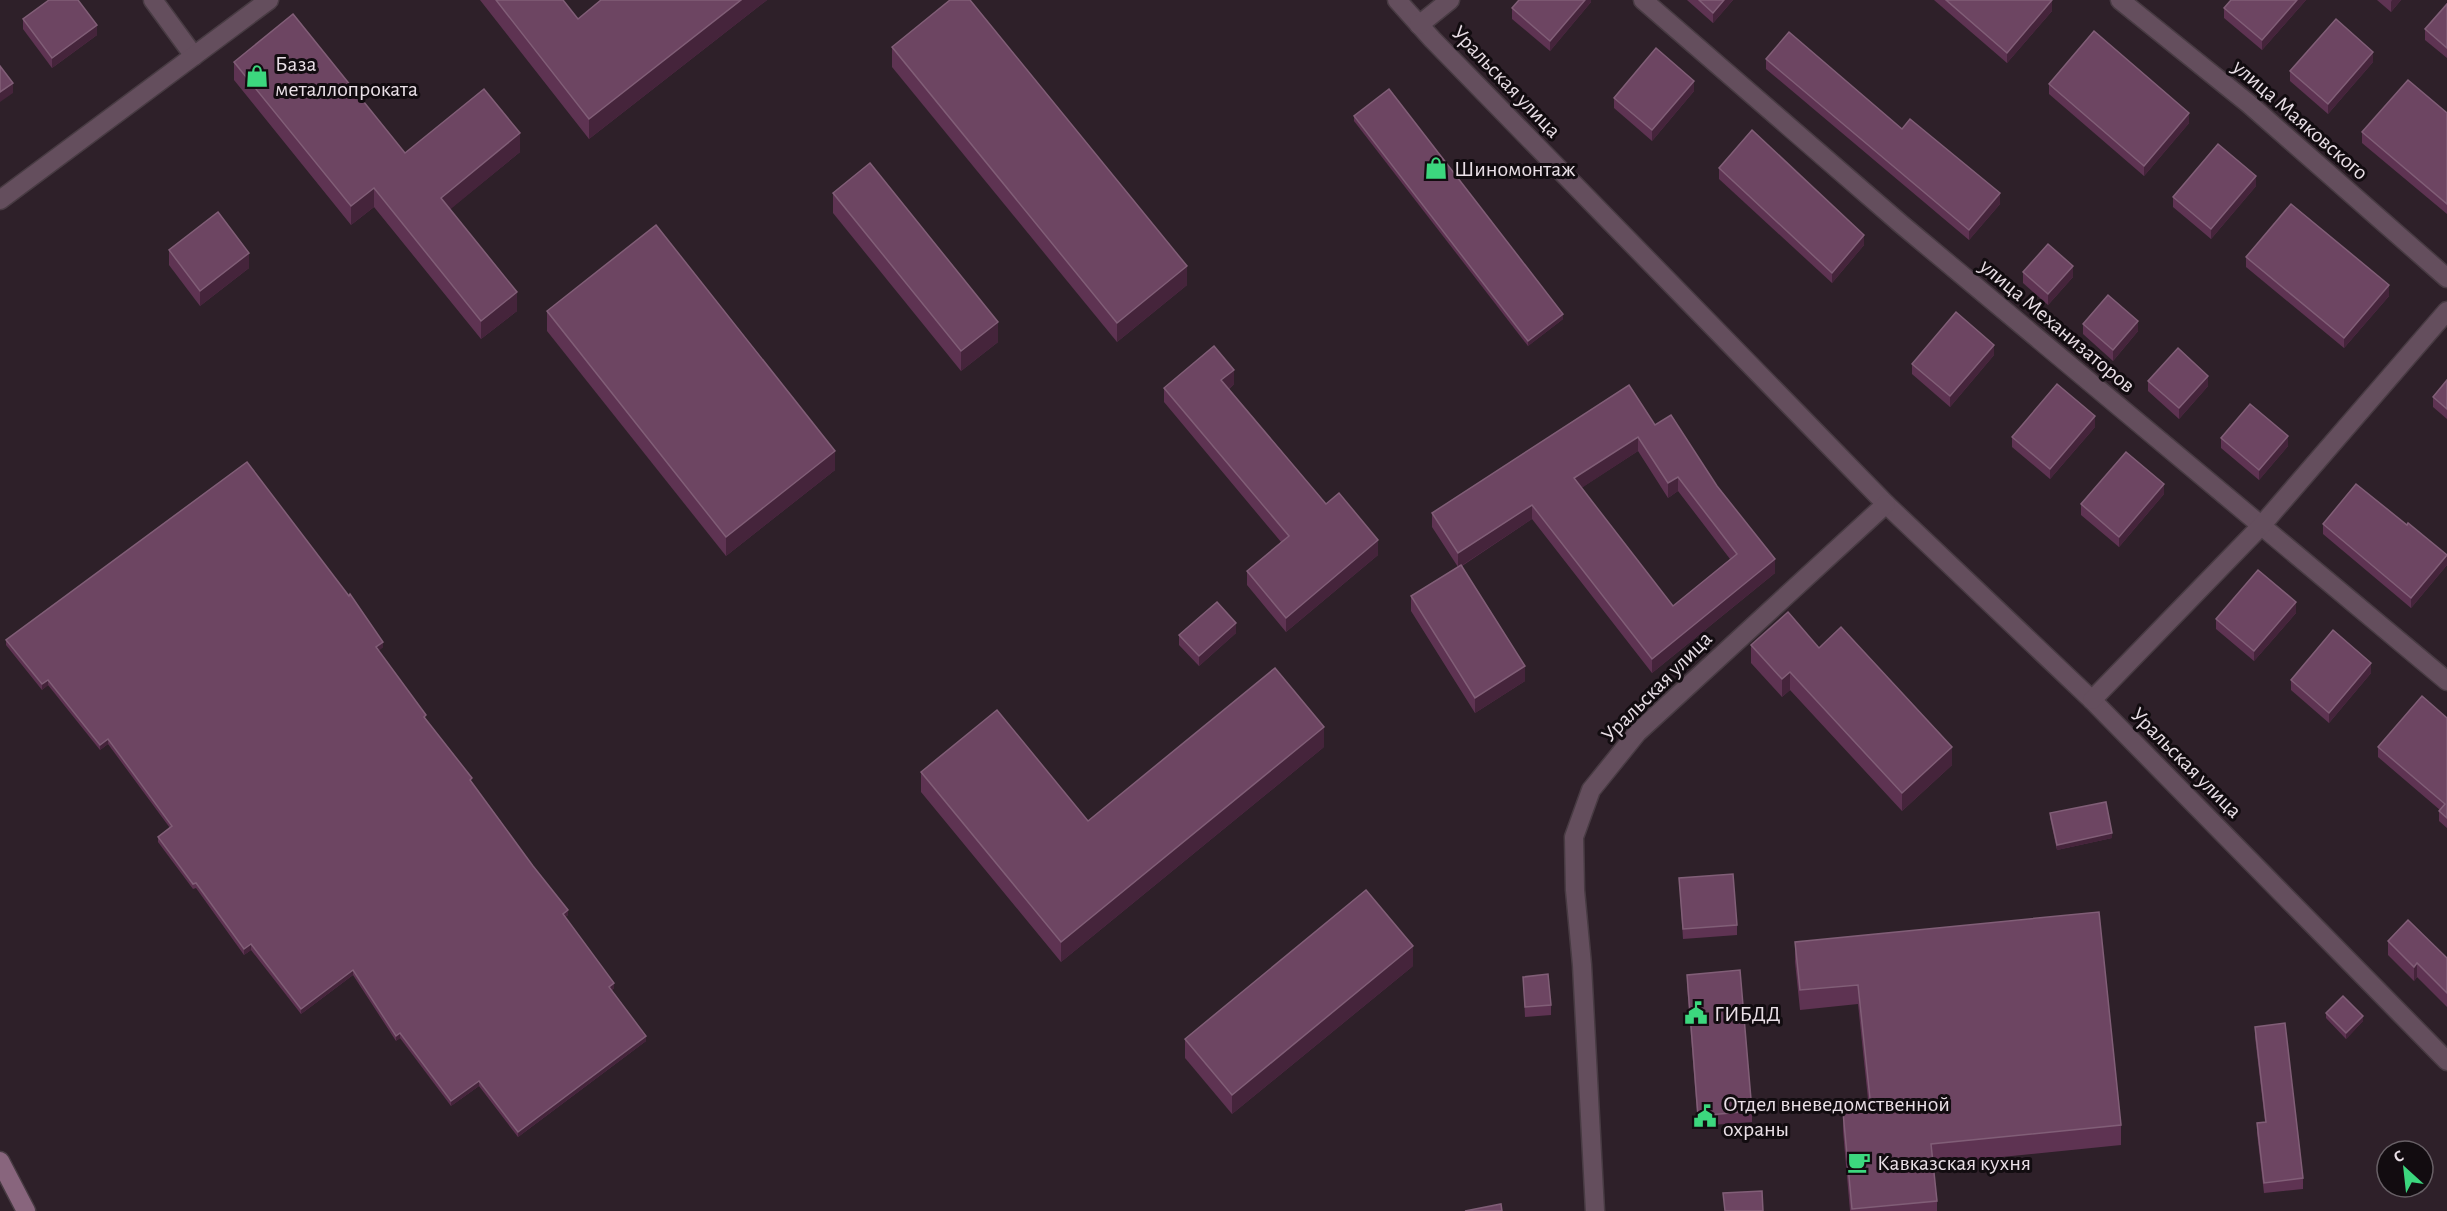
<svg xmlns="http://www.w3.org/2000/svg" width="2447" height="1211" viewBox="0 0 2447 1211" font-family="'Alegreya Sans',sans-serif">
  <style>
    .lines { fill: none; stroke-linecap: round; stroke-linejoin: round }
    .minor-casing { stroke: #483b43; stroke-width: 21 }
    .secondary-casing { stroke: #483b43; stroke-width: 21 }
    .minor { stroke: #644e5d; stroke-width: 18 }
    .secondary { stroke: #88657d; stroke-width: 18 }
    .wall { fill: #5e3352; fill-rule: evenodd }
    .shaded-wall { fill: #45243b }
    .building { fill: #6d4562; stroke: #815e77; stroke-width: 1.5; fill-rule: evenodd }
    .labels { text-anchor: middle; stroke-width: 6; stroke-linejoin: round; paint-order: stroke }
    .poi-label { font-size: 22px; fill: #e9dfe6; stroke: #120c10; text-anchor: start }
    .street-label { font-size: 22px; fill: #e9dfe6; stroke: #120c10 }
  </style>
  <rect width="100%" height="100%" fill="#2e2029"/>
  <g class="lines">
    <g class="minor-casing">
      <g id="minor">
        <path d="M153,0L194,56"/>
        <path d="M1397,0L1432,39L1886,504L2092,700L2447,1061"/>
        <path d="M1643,0L1901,224L2447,681"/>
        <path d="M2120,0L2249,104L2447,278"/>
        <path d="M1419,25L1450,0"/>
        <path d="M0,200L269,0"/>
        <path d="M2092,700L2261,526L2447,311"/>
        <path d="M1595,1211L1582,965L1575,890L1574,837L1591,790L1637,733L1886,504"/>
      </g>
    </g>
    <g class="secondary-casing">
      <path id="secondary" d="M0,1161L26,1211"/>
    </g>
    <use href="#minor" class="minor"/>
    <use href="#secondary" class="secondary"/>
  </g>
  <g class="wall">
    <path d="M480,0H563L578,19L601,0H767L589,139Z"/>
    <path d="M1591,0V2L1550,51L1512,19V8Z"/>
    <path d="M1687,0H1733L1713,23Z"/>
    <path d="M1934,0H2052V11L2007,63Z"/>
    <path d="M2231,0H2306L2262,50L2224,18V8Z"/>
    <path d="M2377,0H2401L2391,12Z"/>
    <path d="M2447,4V58L2425,40V29Z"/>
    <path d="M23,19L97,35L52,68L23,29Z"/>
    <path d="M892,47L1187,285L1117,342L892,67Z"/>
    <path d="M1766,59L1902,129L2000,204L1969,240L1766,69Z"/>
    <path d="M234,62L405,153L520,152L450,209L517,311L481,339L374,207L351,225L234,80Z"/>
    <path d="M2373,62L2328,114L2290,81V71Z"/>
    <path d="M2049,84L2189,123L2144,176L2049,94Z"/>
    <path d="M1694,91L1652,141L1614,108V98Z"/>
    <path d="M2447,113V214L2362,143V132Z"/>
    <path d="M1354,116L1563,319L1528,346L1354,121Z"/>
    <path d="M1719,168L1864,245L1832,283L1719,179Z"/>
    <path d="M2256,186L2211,239L2173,207V197Z"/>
    <path d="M833,193L998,342L961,371L833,213Z"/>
    <path d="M169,250L249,268L200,306L169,265Z"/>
    <path d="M2246,257L2389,296L2344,348L2246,267Z"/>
    <path d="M2023,272L2073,277L2048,305L2023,283Z"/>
    <path d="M547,311L835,470L726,556L547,331Z"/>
    <path d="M2083,324L2138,331L2113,361L2083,334Z"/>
    <path d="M1994,355L1950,407L1912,374V364Z"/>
    <path d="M2447,380V419L2433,407V397Z"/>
    <path d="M2148,381L2208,386L2179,419L2148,391Z"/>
    <path d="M1234,384L1229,389L1326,504L1378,555L1286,632L1247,585V571L1281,542L1164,402V388Z"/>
    <path d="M1655,425L1775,573L1652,673L1532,519L1462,566L1525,681L1475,713L1411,611V596L1458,567L1432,527V513ZM1638,451L1668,498L1678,491L1730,559L1673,606L1581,488Z"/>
    <path d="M2095,427L2050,479L2012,447V437Z"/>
    <path d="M2221,438L2288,446L2259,480L2221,448Z"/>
    <path d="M2164,494L2119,547L2081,515V504Z"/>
    <path d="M2323,524L2447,565L2411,608L2323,534Z"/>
    <path d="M2296,613L2254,661L2216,629V619Z"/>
    <path d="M1236,633L1199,666L1179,645V635Z"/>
    <path d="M6,640L383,647L378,651L426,720L568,915L565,917L614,988L611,991L646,1041L518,1137L479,1086L451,1106L400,1038L396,1041L353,975L301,1014L251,950L244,955L196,888L193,889L158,842V837L170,828L108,744L100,750L48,685L42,690L6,645Z"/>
    <path d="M1751,645L1819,648L1952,765L1902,811L1790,690L1782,697L1751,663Z"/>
    <path d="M2371,673L2329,723L2291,690V680Z"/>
    <path d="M2447,718V828L2439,821V811L2440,810L2378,757V747Z"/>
    <path d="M1324,747L1061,962L921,792V772L1088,821Z"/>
    <path d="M2050,813L2112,838L2057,850L2050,818Z"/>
    <path d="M1679,878L1737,925V935L1683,939Z"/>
    <path d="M2388,941L2447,958V1007L2417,977L2414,981L2388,955Z"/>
    <path d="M1795,942L2121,1125V1145L1933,1164L1937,1201V1211H1850L1843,1131V1112L1869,1109L1858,1004L1800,1010L1795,962Z"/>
    <path d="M1413,966L1232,1114L1185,1058V1039Z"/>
    <path d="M1687,975L1752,1111V1122L1698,1126L1687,985Z"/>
    <path d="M1523,977L1551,1005V1015L1525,1017Z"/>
    <path d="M2326,1013L2363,1021L2346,1039L2326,1018Z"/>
    <path d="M2255,1027L2303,1178V1189L2264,1193L2257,1133V1123L2265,1122L2255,1037Z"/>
  </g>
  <g class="shaded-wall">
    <path d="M741,0H767L589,139V119Z"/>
    <path d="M1585,0H1591V2L1550,51V41Z"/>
    <path d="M1724,0H1733L1713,23V13Z"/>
    <path d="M2052,0V11L2007,63V53Z"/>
    <path d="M2297,0H2306L2262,50V40Z"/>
    <path d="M2392,0H2401L2391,12V2Z"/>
    <path d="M97,25V35L52,68V58Z"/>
    <path d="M2373,52V62L2328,114V104Z"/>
    <path d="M1694,81V91L1652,141V130Z"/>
    <path d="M13,83V93L0,102V92Z"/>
    <path d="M2189,113V123L2144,176V166Z"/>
    <path d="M520,133V152L441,217V198Z"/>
    <path d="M2256,176V186L2211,239V229Z"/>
    <path d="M374,188V207L351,225V206Z"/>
    <path d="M2000,193V204L1969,240V230Z"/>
    <path d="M1864,235V245L1832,283V273Z"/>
    <path d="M249,253V268L200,306V291Z"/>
    <path d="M1187,266V285L1117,342V323Z"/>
    <path d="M2073,266V277L2048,305V294Z"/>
    <path d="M2389,285V296L2344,348V338Z"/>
    <path d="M517,292V311L481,339V321Z"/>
    <path d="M1563,314V319L1528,346V341Z"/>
    <path d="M2138,321V331L2113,361V350Z"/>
    <path d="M998,322V342L961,371V351Z"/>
    <path d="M1994,345V355L1950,407V396Z"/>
    <path d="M1234,370V384L1221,395V380Z"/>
    <path d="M2208,376V386L2179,419V408Z"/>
    <path d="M2095,416V427L2050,479V469Z"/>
    <path d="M2288,436V446L2259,480V470Z"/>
    <path d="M1638,437V451L1574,493V478Z"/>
    <path d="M835,451V470L726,556V537Z"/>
    <path d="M1678,477V491L1668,498V483Z"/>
    <path d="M2164,484V494L2119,547V537Z"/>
    <path d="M1532,505V519L1458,568V553Z"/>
    <path d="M1378,540V555L1286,632V618Z"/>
    <path d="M2447,555V565L2411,608V598Z"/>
    <path d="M1775,559V573L1652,673V659Z"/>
    <path d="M2296,602V613L2254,661V651Z"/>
    <path d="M1236,623V633L1199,666V656Z"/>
    <path d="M383,642V647L376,653V647Z"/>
    <path d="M2371,663V673L2329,723V713Z"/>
    <path d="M1525,666V681L1475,713V698Z"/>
    <path d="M1790,672V690L1782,697V679Z"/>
    <path d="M48,680V685L42,690V684Z"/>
    <path d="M1324,727V747L1061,962V942Z"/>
    <path d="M108,739V744L100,750V745Z"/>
    <path d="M1952,747V765L1902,811V793Z"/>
    <path d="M2112,833V838L2057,850V845Z"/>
    <path d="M568,910V915L563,919V914Z"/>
    <path d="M251,944V950L244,955V949Z"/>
    <path d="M1413,946V966L1232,1114V1095Z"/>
    <path d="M2417,963V977L2414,981V967Z"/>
    <path d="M353,970V975L301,1014V1009Z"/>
    <path d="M614,983V988L609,993V987Z"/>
    <path d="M2363,1016V1021L2346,1039V1033Z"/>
    <path d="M400,1033V1038L396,1041V1036Z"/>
    <path d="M646,1036V1041L518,1137V1132Z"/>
    <path d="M479,1081V1086L451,1106V1101Z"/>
  </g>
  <g class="building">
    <path d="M49,0H78L97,25L52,58L23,19Z"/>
    <path d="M496,0H563L578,19L601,0H741L589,119Z"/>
    <path d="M950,0H970L1187,266L1117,323L892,47Z"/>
    <path d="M1519,0H1585L1550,41L1512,8Z"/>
    <path d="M1699,0H1724L1713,13Z"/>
    <path d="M1946,0H2052L2007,53Z"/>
    <path d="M2231,0H2297L2262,40L2224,8Z"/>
    <path d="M2447,4V48L2425,29Z"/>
    <path d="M293,14L405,153L484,89L520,133L441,198L517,292L481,321L374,188L351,206L234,62Z"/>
    <path d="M2336,19L2373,52L2328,104L2290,71Z"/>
    <path d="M2094,31L2189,113L2144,166L2049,84Z"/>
    <path d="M1789,32L1902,129L1910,119L2000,193L1969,230L1766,59Z"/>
    <path d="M1656,48L1694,81L1652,130L1614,98Z"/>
    <path d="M0,66L13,83L0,92Z"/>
    <path d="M2408,80L2447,113V204L2362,132Z"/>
    <path d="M1389,89L1563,314L1528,341L1354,116Z"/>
    <path d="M1752,130L1864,235L1832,273L1719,168Z"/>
    <path d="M2218,144L2256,176L2211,229L2173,197Z"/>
    <path d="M870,163L998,322L961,351L833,193Z"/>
    <path d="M2291,204L2389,285L2344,338L2246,257Z"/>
    <path d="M218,212L249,253L200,291L169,250Z"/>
    <path d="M656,225L835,451L726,537L547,311Z"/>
    <path d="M2048,244L2073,266L2048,294L2023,272Z"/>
    <path d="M2108,295L2138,321L2113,350L2083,324Z"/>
    <path d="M1956,312L1994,345L1950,396L1912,364Z"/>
    <path d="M1214,346L1234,370L1221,380L1326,504L1339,493L1378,540L1286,618L1247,571L1289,536L1164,388Z"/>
    <path d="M2178,348L2208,376L2179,408L2148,381Z"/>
    <path d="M2447,380V409L2433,397Z"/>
    <path d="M2057,384L2095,416L2050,469L2012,437Z"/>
    <path d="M1629,385L1655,425L1671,415L1717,486L1775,559L1652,659L1532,505L1458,553L1432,513ZM1638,437L1668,483L1678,477L1737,554L1673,606L1574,478Z"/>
    <path d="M2250,404L2288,436L2259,470L2221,438Z"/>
    <path d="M2126,452L2164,484L2119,537L2081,504Z"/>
    <path d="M247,462L349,596L350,594L383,642L376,647L426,715L424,717L472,778L470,780L533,866L568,910L563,914L614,983L609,987L646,1036L518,1132L479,1081L451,1101L400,1033L396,1036L353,970L301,1009L251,944L244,949L196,883L193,884L158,837L172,826L108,739L100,745L48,680L42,684L6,640Z"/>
    <path d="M2356,484L2407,525L2408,523L2447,555L2411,598L2323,524Z"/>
    <path d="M1461,565L1525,666L1475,698L1411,596Z"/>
    <path d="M2258,570L2296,602L2254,651L2216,619Z"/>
    <path d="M1217,602L1236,623L1199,656L1179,635Z"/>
    <path d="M1788,612L1819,648L1841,627L1952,747L1902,793L1790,672L1782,679L1751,645Z"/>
    <path d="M2333,630L2371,663L2329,713L2291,680Z"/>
    <path d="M1275,668L1324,727L1061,942L921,772L997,710L1088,821Z"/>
    <path d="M2422,696L2447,718V818L2439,811L2445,804L2378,747Z"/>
    <path d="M2106,802L2112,833L2057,845L2050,813Z"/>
    <path d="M1733,874L1737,925L1683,929L1679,878Z"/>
    <path d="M1366,890L1413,946L1232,1095L1185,1039Z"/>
    <path d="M2099,912L2121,1125L1931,1144L1937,1201L1852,1209L1843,1112L1871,1108L1858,985L1800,990L1795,942Z"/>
    <path d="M2408,920L2447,958V993L2417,963L2414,967L2388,941Z"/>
    <path d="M1740,970L1752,1111L1698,1116L1687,975Z"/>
    <path d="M1548,974L1551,1005L1525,1007L1523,977Z"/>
    <path d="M2343,996L2363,1016L2346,1033L2326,1013Z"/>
    <path d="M2285,1023L2303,1178L2264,1183L2257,1123L2266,1122L2255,1027Z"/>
    <path d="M1762,1191L1763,1211H1725L1723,1193Z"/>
    <path d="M1501,1204L1502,1211H1465Z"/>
  </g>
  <defs>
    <g id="shop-bare" transform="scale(1.8)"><path d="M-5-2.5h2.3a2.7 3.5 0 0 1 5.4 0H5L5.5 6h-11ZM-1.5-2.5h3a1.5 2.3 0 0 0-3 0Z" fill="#3cd77e" stroke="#120c10" stroke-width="2.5" paint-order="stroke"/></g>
    <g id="civic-bare" transform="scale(1.8)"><path d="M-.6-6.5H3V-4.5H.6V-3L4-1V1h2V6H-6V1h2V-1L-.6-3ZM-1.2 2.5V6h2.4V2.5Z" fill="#3cd77e" stroke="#120c10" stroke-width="2.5" paint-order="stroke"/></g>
    <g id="cafe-bare" transform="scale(1.8)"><path d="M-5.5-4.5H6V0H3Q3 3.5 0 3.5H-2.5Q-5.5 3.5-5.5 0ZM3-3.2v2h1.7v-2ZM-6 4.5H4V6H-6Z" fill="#3cd77e" stroke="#120c10" stroke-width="2.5" paint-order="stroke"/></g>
  </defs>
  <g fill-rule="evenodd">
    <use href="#shop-bare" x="257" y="76"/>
    <use href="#shop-bare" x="1436" y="168"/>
    <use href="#civic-bare" x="1696" y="1013"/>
    <use href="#civic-bare" x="1705" y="1116"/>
    <use href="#cafe-bare" x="1859" y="1162"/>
  </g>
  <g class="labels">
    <g class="poi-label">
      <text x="275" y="71">База<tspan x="275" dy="25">металлопроката</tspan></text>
      <text x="1454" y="176">Шиномонтаж</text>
      <text x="1714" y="1021">ГИБДД</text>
      <text x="1723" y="1111">Отдел вневедомственной<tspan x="1723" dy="25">охраны</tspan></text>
      <text x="1877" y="1170">Кавказская кухня</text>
    </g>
    <g class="street-label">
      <text transform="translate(1507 81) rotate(46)" y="8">Уральская улица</text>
      <text transform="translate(2301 119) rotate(41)" y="8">улица Маяковского</text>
      <text transform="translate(2058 325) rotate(40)" y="8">улица Механизаторов</text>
      <text transform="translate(1656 686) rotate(-45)" y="8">Уральская улица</text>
      <text transform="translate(2187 762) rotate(45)" y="8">Уральская улица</text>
    </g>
  </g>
  <g transform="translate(2405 1169) rotate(333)"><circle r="28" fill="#120c10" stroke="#686066" stroke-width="1.5"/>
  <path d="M0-4.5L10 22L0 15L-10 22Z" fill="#3cd77e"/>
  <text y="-9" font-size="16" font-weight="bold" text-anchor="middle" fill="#e9dfe6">С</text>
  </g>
</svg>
